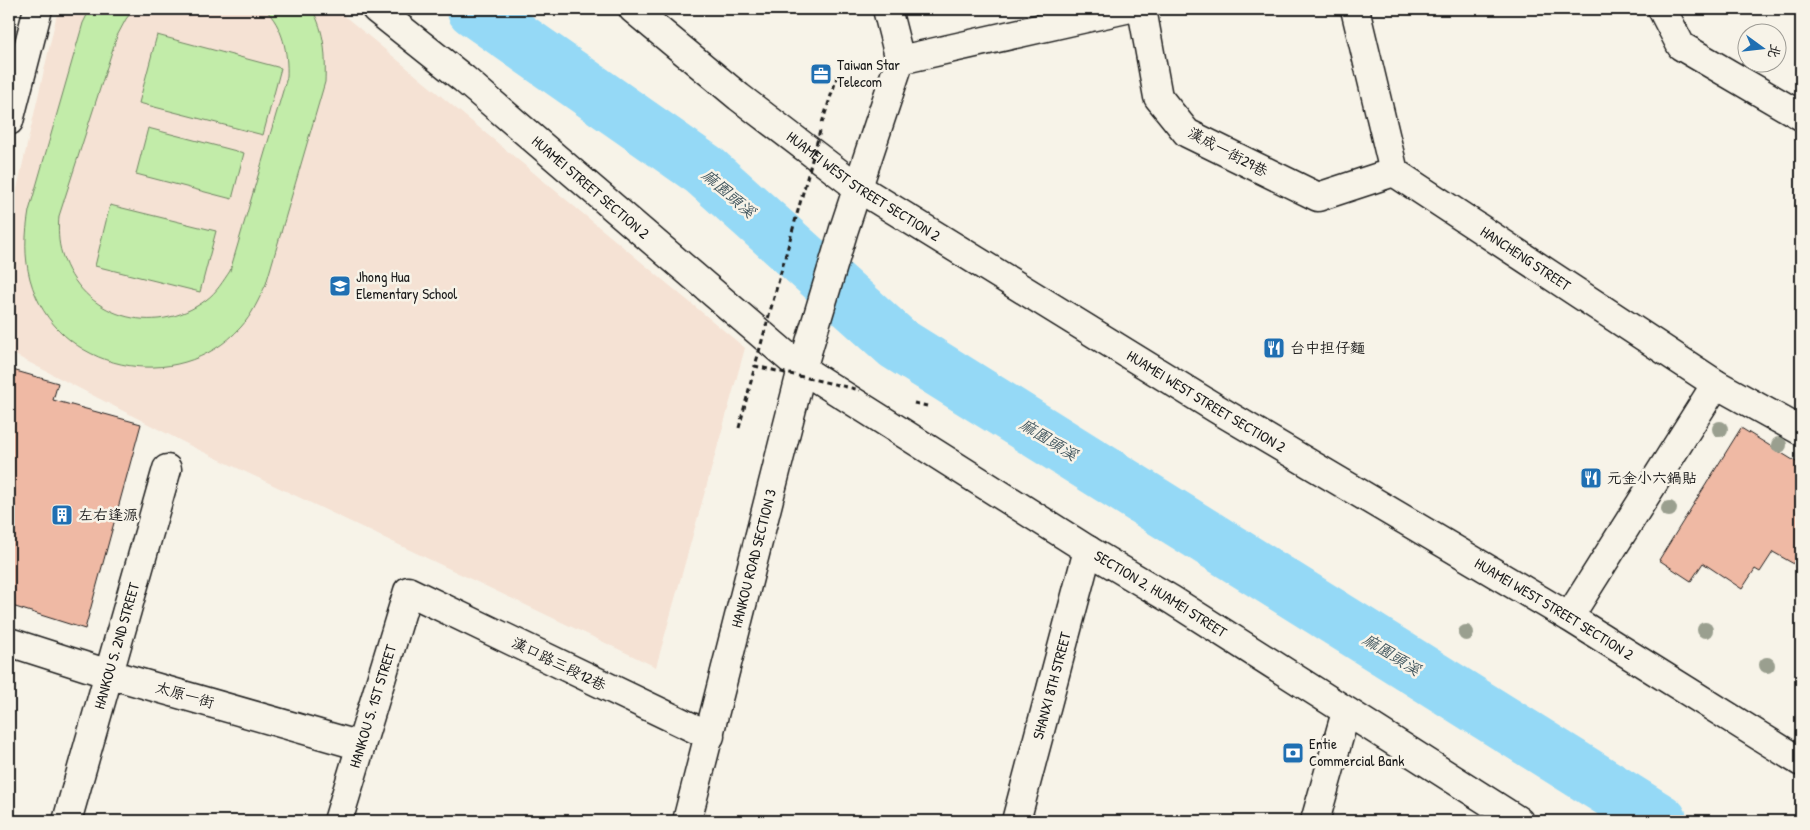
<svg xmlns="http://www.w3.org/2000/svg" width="1810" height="830" viewBox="0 0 1810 830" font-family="'Patrick Hand','LXGW WenKai TC',sans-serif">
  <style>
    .built { fill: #f5e2d4 }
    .green { fill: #c2eca9; stroke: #6f8462 }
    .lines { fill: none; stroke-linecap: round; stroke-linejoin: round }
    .river { stroke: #95d9f6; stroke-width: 55 }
    .building { fill: #efb9a4; stroke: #1c1c1c }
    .minor-casing { stroke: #1c1c1c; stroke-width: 31 }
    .path { stroke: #1c1c1c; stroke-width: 3; stroke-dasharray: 5 4; stroke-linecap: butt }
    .minor { stroke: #f7f3e8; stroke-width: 28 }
    .path-bridge { stroke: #1c1c1c; stroke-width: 3; stroke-dasharray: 5 4; stroke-linecap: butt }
    .tree { fill: #9a9f8f }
    .labels { text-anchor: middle; stroke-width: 5; stroke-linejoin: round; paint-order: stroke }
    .poi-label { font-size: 15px; fill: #1c1c1c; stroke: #f7f3e8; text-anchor: start }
    .street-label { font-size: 15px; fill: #1c1c1c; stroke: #f7f3e8 }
    .water-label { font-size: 16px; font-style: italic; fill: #40555d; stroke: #f7f3e8 }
  </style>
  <rect width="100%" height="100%" fill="#f7f3e8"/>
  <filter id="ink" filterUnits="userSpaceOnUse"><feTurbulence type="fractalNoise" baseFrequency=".02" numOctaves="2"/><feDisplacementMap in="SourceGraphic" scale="10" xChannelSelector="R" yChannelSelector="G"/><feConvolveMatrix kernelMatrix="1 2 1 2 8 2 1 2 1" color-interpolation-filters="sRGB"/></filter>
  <g filter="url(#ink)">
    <path class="built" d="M58,9H336L745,348L656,667L191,446L9,352V224Z"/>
    <g class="green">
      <path d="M90,9H134L126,19L117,36L59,216C58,229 58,242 62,254C82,317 154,339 206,300C217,292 223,281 230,271L287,77C288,52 283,27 265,9H312C325,32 326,56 325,82L266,284C259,299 252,315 241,327C178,397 55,372 30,279C24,256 25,235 29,211L83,23Z"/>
      <path d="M157,35L281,68L263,135L139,103Z"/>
      <path d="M148,128L244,153L232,199L136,174Z"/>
      <path d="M110,205L216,231L200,292L95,266Z"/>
    </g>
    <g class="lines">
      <path class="river" d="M474,9L704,170L898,344L1660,821"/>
    </g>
    <g class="building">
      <path d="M9,369L58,383L53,400L141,424L85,629L9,605Z"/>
      <path d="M1741,428L1801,465V568L1773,552L1760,572L1755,569L1742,589L1703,563L1691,581L1659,560Z"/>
    </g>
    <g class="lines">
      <g class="minor-casing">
        <g id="minor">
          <path id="s1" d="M376,9L464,79L802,369L1088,550L1172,600L1519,821"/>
          <path id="s2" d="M633,9L739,97L857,187L1217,409L1569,617L1801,762"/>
          <path d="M1142,9L1158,97L1187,133L1318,197L1394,172"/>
          <path id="s3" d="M1355,9L1394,172L1716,384L1801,431"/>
          <path d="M1662,9L1681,46L1801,116"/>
          <path d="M900,60L1126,9"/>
          <path d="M9,121L38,9"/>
          <path d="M1569,617L1716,384"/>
          <path d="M9,642L109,674L361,746"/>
          <path id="s4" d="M67,821L167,469"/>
          <path id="s5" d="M338,821L408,591L710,736"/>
          <path id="s6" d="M687,821L802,369L844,229L900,60L887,9"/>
          <path id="s7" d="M1016,821L1088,550"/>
          <path d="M1315,821L1346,712"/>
        </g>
      </g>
      <g class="path">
        <path d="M822,123L838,74"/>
        <path d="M914,403L927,406"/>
        <path d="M739,428L755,366"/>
      </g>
      <use href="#minor" class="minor"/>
      <path class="path-bridge" d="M820,131L755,366L860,390"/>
    </g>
    <g class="tree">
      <circle cx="1720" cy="429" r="8"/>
      <circle cx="1779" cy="445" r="8"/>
      <circle cx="1669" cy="509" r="8"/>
      <circle cx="1705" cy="630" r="8"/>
      <circle cx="1466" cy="633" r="8"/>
      <circle cx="1767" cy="665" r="8"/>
    </g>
  </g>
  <defs>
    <g id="office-square" transform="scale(1.125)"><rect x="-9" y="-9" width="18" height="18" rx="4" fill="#1f6fb2" stroke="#f7f3e8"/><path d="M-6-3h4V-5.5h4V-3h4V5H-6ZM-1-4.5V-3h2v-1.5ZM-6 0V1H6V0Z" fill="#fff"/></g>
    <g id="school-square" transform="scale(1.125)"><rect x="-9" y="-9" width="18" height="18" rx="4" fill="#1f6fb2" stroke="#f7f3e8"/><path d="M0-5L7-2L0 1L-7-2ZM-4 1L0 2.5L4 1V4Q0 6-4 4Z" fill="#fff"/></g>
    <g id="restaurant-square" transform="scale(1.125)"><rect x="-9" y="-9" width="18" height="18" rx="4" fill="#1f6fb2" stroke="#f7f3e8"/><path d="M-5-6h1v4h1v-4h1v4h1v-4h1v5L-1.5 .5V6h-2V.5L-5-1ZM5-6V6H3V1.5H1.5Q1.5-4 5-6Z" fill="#fff"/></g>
    <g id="building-square" transform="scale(1.125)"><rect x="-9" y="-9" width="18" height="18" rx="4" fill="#1f6fb2" stroke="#f7f3e8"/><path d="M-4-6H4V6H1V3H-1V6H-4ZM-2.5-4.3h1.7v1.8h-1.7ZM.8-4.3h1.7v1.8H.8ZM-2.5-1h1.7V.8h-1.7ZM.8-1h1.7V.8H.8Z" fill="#fff"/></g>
    <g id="bank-square" transform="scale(1.125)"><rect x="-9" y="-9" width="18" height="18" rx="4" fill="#1f6fb2" stroke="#f7f3e8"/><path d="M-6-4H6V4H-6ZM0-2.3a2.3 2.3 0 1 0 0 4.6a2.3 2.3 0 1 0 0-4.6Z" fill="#fff"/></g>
  </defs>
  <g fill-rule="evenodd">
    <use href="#office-square" x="821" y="74"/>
    <use href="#school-square" x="340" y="286"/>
    <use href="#restaurant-square" x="1274" y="348"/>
    <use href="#restaurant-square" x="1591" y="478"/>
    <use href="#building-square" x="62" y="515"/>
    <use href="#bank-square" x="1293" y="753"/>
  </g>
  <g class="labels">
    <g class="poi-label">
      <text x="837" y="70">Taiwan Star<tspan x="837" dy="17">Telecom</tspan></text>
      <text x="356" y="282">Jhong Hua<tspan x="356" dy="17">Elementary School</tspan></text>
      <text x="1290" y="353">台中担仔麵</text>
      <text x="1607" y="483">元金小六鍋貼</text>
      <text x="78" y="520">左右逢源</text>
      <text x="1309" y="749">Entie<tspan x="1309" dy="17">Commercial Bank</tspan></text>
    </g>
    <g class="street-label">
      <text transform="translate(1228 152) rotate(28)" y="5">漢成一街29巷</text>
      <text dy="5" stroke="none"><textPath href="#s2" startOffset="291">HUAMEI WEST STREET SECTION 2</textPath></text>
      <text dy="5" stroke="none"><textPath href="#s1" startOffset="279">HUAMEI STREET SECTION 2</textPath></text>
      <text dy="5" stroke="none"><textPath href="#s3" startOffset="325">HANCHENG STREET</textPath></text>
      <text dy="5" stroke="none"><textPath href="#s2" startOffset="696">HUAMEI WEST STREET SECTION 2</textPath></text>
      <text dy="5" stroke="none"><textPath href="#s6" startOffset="271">HANKOU ROAD SECTION 3</textPath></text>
      <text dy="5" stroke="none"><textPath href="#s1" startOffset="981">SECTION 2, HUAMEI STREET</textPath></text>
      <text dy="5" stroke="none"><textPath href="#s2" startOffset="1101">HUAMEI WEST STREET SECTION 2</textPath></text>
      <text dy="5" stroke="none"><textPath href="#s4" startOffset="182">HANKOU S. 2ND STREET</textPath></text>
      <text transform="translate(559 664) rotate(26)" y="5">漢口路三段12巷</text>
      <text dy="5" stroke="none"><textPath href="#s7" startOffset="140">SHANXI 8TH STREET</textPath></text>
      <text transform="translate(185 695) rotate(16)" y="5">太原一街</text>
      <text dy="5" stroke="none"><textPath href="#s5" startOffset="120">HANKOU S. 1ST STREET</textPath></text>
    </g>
    <g class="water-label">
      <text transform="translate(729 193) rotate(41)" y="6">麻園頭溪</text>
      <text transform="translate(1049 439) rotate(32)" y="6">麻園頭溪</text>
      <text transform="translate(1392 654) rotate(32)" y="6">麻園頭溪</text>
    </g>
  </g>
  <rect width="1810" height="830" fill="none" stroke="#f7f3e8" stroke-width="30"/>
  <rect x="15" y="15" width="1780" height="800" fill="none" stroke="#1c1c1c" stroke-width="2" filter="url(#ink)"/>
  <g transform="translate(1762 48) rotate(105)"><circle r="24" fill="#f7f3e8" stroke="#9f9d96"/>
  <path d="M0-4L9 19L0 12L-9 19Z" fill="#1f6fb2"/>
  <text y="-8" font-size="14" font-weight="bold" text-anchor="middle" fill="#1c1c1c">北</text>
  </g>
</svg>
